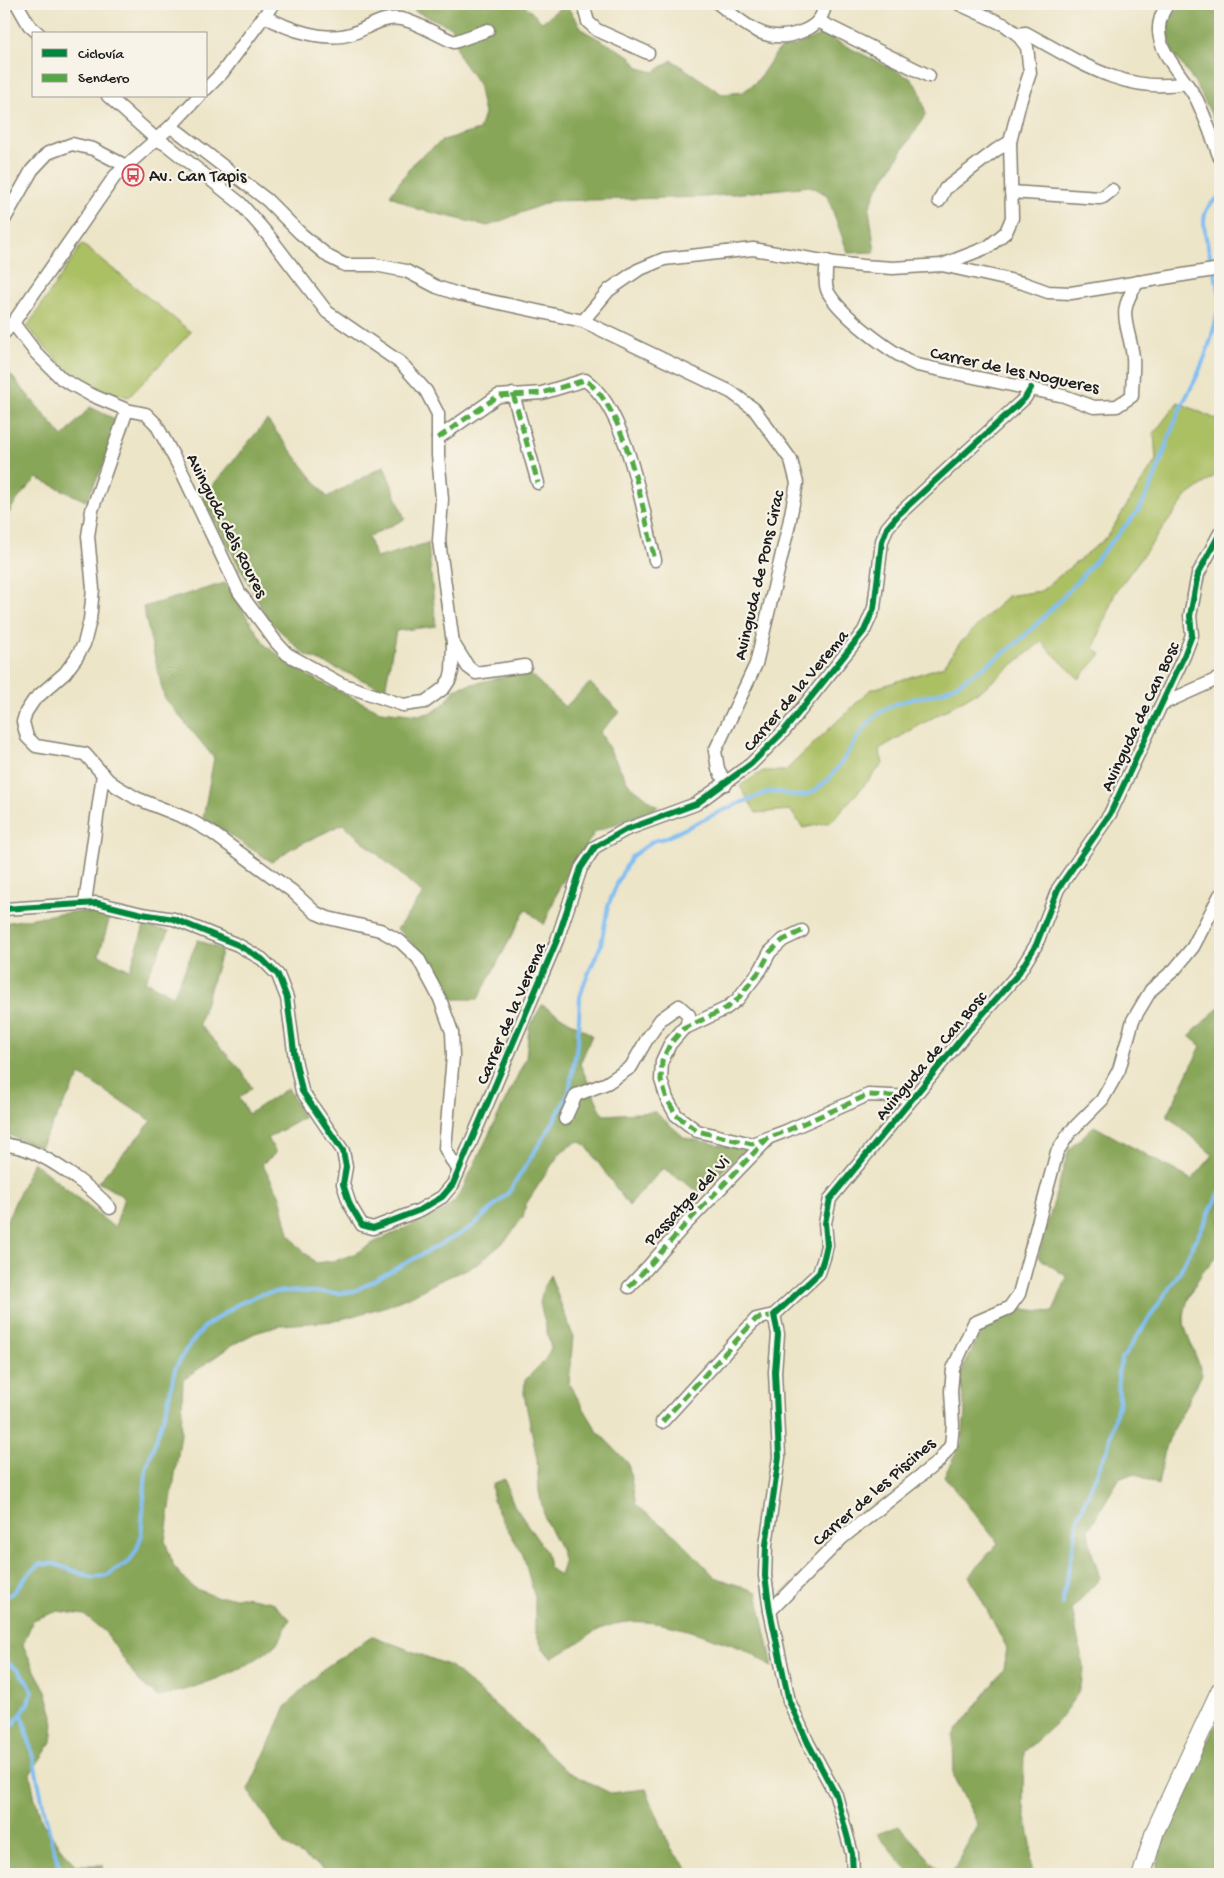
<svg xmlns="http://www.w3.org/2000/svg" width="1224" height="1878" viewBox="0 0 1224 1878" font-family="'Gochi Hand',sans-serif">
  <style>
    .green { fill: #abbf63; stroke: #646e40 }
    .forest { fill: #88a659; stroke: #52613a }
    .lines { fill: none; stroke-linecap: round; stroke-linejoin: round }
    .stream { stroke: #7fbef3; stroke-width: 4 }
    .street-casing { stroke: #848072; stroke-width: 15 }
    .secondary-casing { stroke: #848072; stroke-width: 20 }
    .street { stroke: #fff; stroke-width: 12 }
    .secondary { stroke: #fff; stroke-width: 18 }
    .quiet { stroke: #52a943; stroke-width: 5; stroke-dasharray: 10 5; stroke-linecap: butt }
    .cycleway-casing { stroke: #f7f3e8; stroke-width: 9 }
    .cycleway { stroke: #00873e; stroke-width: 6 }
    .labels { text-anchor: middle; stroke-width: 4.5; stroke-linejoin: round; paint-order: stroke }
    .poi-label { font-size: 18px; fill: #1c1c1c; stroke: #f7f3e8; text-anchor: start }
    .street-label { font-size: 18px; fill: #1c1c1c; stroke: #f7f3e8 }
  </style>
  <rect width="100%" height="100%" fill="#f7f3e8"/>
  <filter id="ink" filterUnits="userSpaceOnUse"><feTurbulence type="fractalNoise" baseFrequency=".02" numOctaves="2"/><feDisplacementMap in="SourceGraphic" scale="10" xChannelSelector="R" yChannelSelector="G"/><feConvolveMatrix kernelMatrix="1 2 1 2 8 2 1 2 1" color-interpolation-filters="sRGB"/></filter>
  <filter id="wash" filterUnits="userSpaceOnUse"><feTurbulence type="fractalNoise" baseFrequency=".0096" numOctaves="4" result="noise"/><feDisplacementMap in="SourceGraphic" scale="20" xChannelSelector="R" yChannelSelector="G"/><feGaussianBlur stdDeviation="1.12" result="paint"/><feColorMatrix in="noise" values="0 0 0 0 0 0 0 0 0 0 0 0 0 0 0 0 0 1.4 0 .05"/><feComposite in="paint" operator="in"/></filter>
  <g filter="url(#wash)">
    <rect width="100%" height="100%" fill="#ede5c8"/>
    <g class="green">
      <path d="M82,244L191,332L129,397L82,387L27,327Z"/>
      <path d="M1178,402L1220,421V472L1187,496L1115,593L1094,648L1101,654L1079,679L1041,642L984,688L879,749L883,764L831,822L803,828L790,810L756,813L740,786L763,771H785L870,690L944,666L960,643L1007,596L1041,591L1106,538L1156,460L1154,433Z"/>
    </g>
    <g class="forest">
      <path d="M411,4H523L542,22L565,4L584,31L630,56L639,68L654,72L672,60L722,94L743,92L757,81L779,49L797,45L822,34L910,78L919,89L926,114L876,191L869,209L875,252L848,253L827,195L810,186L705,197L551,201L488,226L417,209L390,195L416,160L443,140L479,130L484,114L478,84L460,58L451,27L415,11Z"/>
      <path d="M1183,4H1220V131L1194,81L1173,53L1166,24Z"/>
      <path d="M4,367L63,437L90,407L119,421L106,460L86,501L37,478C23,492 10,506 4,525Z"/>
      <path d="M267,420L327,497L384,466L405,519L368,537L376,558L428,543L436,626L396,631L385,690L304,654L268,619L202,498Z"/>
      <path d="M225,583L266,646L310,677L380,711L421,715L433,712L445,703L456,688L527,671L565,707L590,683L620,712L600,732L628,783L658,807L595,832L560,886L544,925L526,909L478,999H448L434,970L421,951L397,929L423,894L343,824L292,848L272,862L203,818L214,758L164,697L143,607Z"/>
      <path d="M78,912L97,913L110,917L99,955L130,970L144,926L169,931L145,981L173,996L198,940L222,950L199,1024L241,1070L252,1088L239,1098L248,1114L288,1088L303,1118L268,1138L276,1153L262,1164L280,1196L289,1234L297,1245L316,1263L338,1260L356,1253L375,1242L442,1211L454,1202L461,1192L526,1058L529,1027L542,1005L592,1035L580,1064L603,1115L655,1112L685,1138L745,1150L699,1192L663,1168L629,1206L585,1144L578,1141L561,1152L549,1169L526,1204L523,1217L506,1240L478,1264L439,1281L413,1295L387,1306L335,1321L282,1325L255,1333L232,1345L183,1380L181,1434L165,1541L174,1567L192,1587L216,1597H245L272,1602L290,1619C286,1627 282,1637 277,1643C251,1669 194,1689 158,1697L138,1680L105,1632L84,1615L58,1611L33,1620L23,1645L33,1667L46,1691L53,1716L52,1742L30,1774L35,1799L43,1824L75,1865H103L104,1874H4V1219L7,1220L33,1162L115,1228L124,1197L98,1182L152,1121L80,1075L40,1147L4,1133V923L56,914Z"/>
      <path d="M1220,1006V1254C1203,1267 1179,1304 1185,1327C1189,1343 1198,1358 1202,1374L1169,1439L1164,1454L1158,1485L1134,1473L1119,1479L1088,1530L1091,1549L1100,1578L1072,1609L1084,1670L1078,1693L1058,1721L1024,1752L1023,1802L1031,1844L1032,1874H951L978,1824L954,1778L953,1736L1004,1669L1007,1648L969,1576L998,1543L944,1476L962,1442L965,1411L960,1375L982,1329L1021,1309L1053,1312L1067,1277L1038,1257L1069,1149L1094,1126L1192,1180L1213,1155L1167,1116L1201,1046L1189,1036Z"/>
      <path d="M550,1275L573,1336L569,1384L598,1432L628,1463L636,1505L677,1537L715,1577L757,1592L773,1667C764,1662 756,1655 747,1651C738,1646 728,1644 718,1640C682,1628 638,1612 600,1629C582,1638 569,1651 551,1658L542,1647L535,1631V1598L523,1555L500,1516L493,1500L492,1485L504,1479L514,1505L546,1552L549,1567L560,1576L564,1562L559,1546L545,1520L539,1491L537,1459L524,1394L525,1380L545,1360L551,1348L540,1303L543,1289Z"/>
      <path d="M373,1636L450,1666L525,1731L566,1771L610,1793L646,1789L671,1849L692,1874H332L284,1844L248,1790L287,1705L326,1667Z"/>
      <path d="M1220,1716V1874H1155C1167,1821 1196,1765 1220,1716Z"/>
      <path d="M899,1826L943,1874H911L877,1834Z"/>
    </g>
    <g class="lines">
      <g class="stream">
        <path d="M1220,196C1214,201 1208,205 1205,214C1200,229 1217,277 1220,296"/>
        <path d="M4,1598L14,1592L30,1572L40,1564H54L94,1578L107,1575L130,1561L137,1549L141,1537L146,1469L167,1407L175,1369L185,1351L204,1327L238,1304L261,1294L286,1291L338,1293L353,1292L472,1227L509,1192L554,1121L569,1092L578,1039L580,997L585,981L601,945L608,906L619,879L631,857L653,841L665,838C694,825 722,809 751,799C757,797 763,793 769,792C783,790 796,801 810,793C843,776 851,736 878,714C900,696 932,700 956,685C976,672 1000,657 1018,642C1062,602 1100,555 1138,511C1157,481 1164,447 1178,414C1183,401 1191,389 1197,376C1208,352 1216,325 1220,299"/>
        <path d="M1062,1604L1078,1518L1108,1447L1119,1401L1118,1372L1122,1359L1178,1275L1220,1192"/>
        <path d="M4,1660L19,1671L33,1691C27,1708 18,1721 4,1733"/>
        <path d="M22,1714C38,1767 43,1822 62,1874"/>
      </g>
    </g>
  </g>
  <g filter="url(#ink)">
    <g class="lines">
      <g class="street-casing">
        <g id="street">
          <path d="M17,4L29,25L39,34"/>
          <path d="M583,4L588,22L597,30L648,53"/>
          <path d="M719,4C743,23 765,45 798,33C804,31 813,27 818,21C822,17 824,9 826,4"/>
          <path d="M1168,4C1141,41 1181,70 1197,100C1206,119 1213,139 1220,158"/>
          <path d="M265,16C288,30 327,43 354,33C369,27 384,16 401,19C412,20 442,37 454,42L488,30"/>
          <path d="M818,21L929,76"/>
          <path d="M1017,34L1026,33C1076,60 1125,95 1185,83"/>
          <path d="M206,89L222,73L273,4"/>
          <path d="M170,127L180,133L267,200L300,233L329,257L345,265H375L406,271L437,287L458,294L583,321L731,392L754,409L791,460L797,483L789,524L756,664L715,751L718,769L726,784"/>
          <path d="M1011,192L1100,198L1103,197L1112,190"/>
          <path d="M939,201L945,189L996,150L1010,142"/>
          <path d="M4,220L32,170L48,153L72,144L93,149L126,166"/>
          <path d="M827,261C826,271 824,284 828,292C841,316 893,354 917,365L1064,396L1094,407L1117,406L1132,396C1132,383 1134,369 1133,357C1129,324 1115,314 1138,282"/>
          <path d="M942,265L988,247L1006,232L1012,218L1010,142L1020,102L1030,73L1027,47L1017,34L1005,25L959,4"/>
          <path d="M583,321L609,290L638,270L664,259L753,249L835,263L863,266L893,268L942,265L1023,283L1048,292L1071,293L1220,269"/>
          <path d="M13,323L36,353L62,379L89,394L127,410L146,414L156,424L183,474L239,592L276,642L287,654L341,684L403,705L425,702L444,688L450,679L452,671L453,643L439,541L442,499L438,455V414L426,391L401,363L327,312L268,235L240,203L167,145L156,139L108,96"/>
          <path d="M4,333L13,323L115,176L170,127L199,96"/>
          <path d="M513,394L538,483"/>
          <path d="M127,410L92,510L88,536L93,589L90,620L84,644L76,658L65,673L34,700L26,712L23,722L27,737L36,746L85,754L108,780L116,786L136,798L188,819L211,832L292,891L316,913L328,918L380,930L401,942L418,958L440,999L452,1032L453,1056L445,1148L451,1159L459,1170"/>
          <path d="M438,438L498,396L542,393L585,380C627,408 643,512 655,560"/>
          <path d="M453,643L468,667L476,673L525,666"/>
          <path d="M1162,704L1220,678"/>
          <path d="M85,903L103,774"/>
          <path d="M4,909L97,903L142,914L174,919L238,945L262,959L278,975L287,998L295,1059L302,1091L343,1151L346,1167L343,1184L350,1205L362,1225L373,1228L420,1210L442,1197L453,1184L557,940L581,868L595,847L625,830L696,804L751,764L783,732L864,631L874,608L882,541L887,528L898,515L1025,398L1031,388"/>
          <path d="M802,931L783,940L770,952L761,969L737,1000L725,1009L683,1029L670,1044L662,1061L661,1080L667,1099L676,1115L697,1131L752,1144L786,1131L868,1095L914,1097"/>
          <path d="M565,1119L576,1095L607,1083L631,1067L647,1039L661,1019L679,1006L689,1015L686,1027"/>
          <path d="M4,1144C13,1146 22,1147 30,1151C53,1160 94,1189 110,1208"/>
          <path d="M629,1287L648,1267L684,1226L766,1141"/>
          <path d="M662,1422L756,1319L774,1315"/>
          <path d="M770,1611L842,1538L939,1461L951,1445L953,1425L951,1391L953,1369L974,1323L1009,1308L1019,1294L1057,1152L1070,1132L1102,1100L1119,1070L1133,1020L1151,990L1175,969L1193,947L1220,895"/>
          <path d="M853,1874L852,1854L836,1795L808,1743L789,1701L770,1611L765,1576L766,1545L779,1457L775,1372L778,1334L774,1315L819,1273L824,1258L827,1245L825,1223L830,1199L967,1032L1018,974L1036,945L1058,889L1110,814L1184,656L1192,635L1190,616L1198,574L1220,533"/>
        </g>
      </g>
      <g class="secondary-casing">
        <path id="secondary" d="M1142,1874L1155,1831L1220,1691"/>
      </g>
      <use href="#street" class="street"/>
      <use href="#secondary" class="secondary"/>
      <g class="quiet">
        <path d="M513,394L538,483"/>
        <path d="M438,438L498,396L542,393L585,380C627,408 643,512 655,560"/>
        <path d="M802,931L783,940L770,952L761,969L737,1000L725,1009L683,1029L670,1044L662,1061L661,1080L667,1099L676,1115L697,1131L752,1144L786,1131L868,1095L914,1097"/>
        <path d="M629,1287L648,1267L684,1226L767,1139"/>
        <path d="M662,1422L756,1319L774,1315"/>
      </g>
      <g class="cycleway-casing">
        <g id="cycleway">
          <path d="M4,909L97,903L142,914L174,919L238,945L262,959L278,975L287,998L295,1059L302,1091L343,1151L346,1167L343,1184L350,1205L362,1225L373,1228L420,1210L442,1197L453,1184L557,940L581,868L595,847L625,830L696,804L751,764L783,732L864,631L874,608L882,541L887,528L898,515L1025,398L1031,388"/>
          <path d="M853,1874L852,1854L836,1795L808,1743L789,1701L770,1611L765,1576L766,1545L779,1457L775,1372L778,1334L774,1315L819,1273L824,1258L827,1245L825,1223L830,1199L967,1032L1018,974L1036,945L1058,889L1110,814L1184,656L1192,635L1190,616L1198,574L1220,533"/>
        </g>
      </g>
      <use href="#cycleway" class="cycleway"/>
    </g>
  </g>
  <defs>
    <g id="bus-ring" transform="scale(1.125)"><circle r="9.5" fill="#f7f3e8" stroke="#d1495b" stroke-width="1.5"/><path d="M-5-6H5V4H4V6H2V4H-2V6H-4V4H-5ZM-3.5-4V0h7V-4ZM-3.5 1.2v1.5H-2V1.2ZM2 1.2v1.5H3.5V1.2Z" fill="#d1495b"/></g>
  </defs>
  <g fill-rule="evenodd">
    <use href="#bus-ring" x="133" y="175"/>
  </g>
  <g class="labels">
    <g class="poi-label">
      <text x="149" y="181">Av. Can Tapis</text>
    </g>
    <g class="street-label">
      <text transform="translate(1015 369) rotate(12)" y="6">Carrer de les Nogueres</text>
      <text transform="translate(228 525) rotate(63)" y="6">Avinguda dels Roures</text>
      <text transform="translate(758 575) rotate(-77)" y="6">Avinguda de Pons Cirac</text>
      <text transform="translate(795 690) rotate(-50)" y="6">Carrer de la Verema</text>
      <text transform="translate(1139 716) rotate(-65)" y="6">Avinguda de Can Bosc</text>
      <text transform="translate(510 1013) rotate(-67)" y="6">Carrer de la Verema</text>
      <text transform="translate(930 1055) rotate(-50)" y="6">Avinguda de Can Bosc</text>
      <text transform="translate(686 1200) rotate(-47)" y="6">Passatge del Vi</text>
      <text transform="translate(873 1491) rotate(-41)" y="6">Carrer de les Piscines</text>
    </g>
  </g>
  <rect width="1224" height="1878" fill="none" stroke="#f7f3e8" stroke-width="20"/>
  <rect x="32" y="32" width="175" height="65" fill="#f7f3e8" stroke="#9f9d96"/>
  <rect x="42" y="49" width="25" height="8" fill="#00873e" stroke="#9f9d96"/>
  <text x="78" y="58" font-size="15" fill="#1c1c1c">Ciclovía</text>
  <rect x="42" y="74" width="25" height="8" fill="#52a943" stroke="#9f9d96"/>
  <text x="78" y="82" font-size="15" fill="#1c1c1c">Sendero</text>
</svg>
